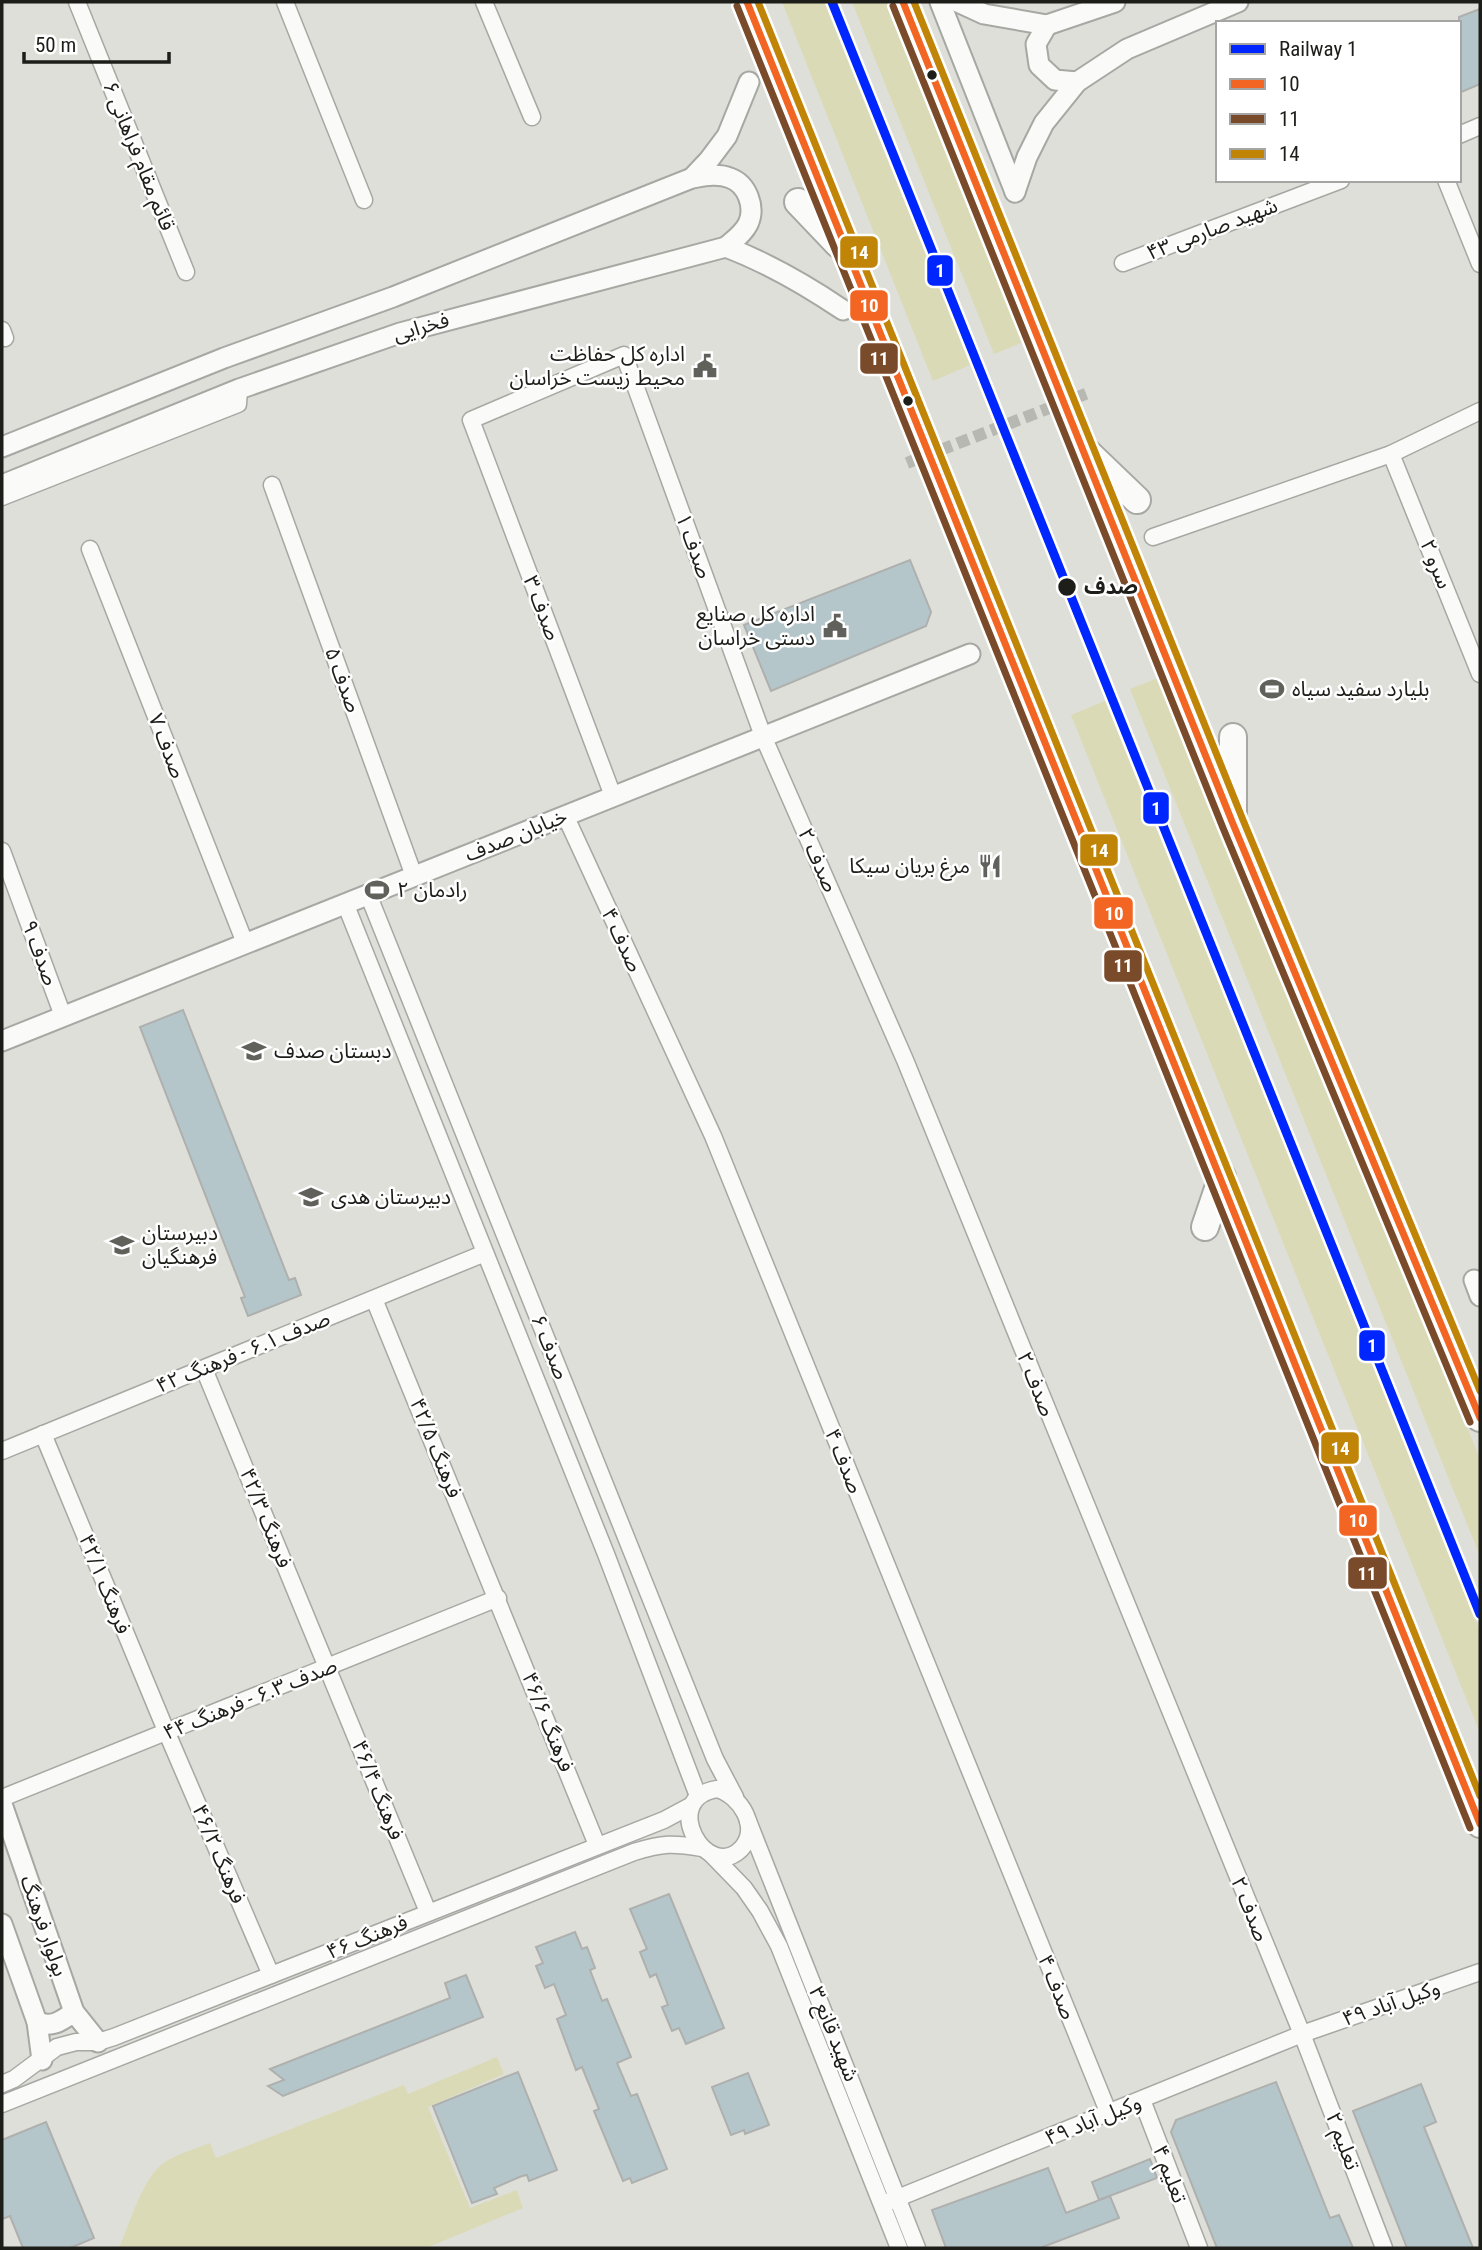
<svg xmlns="http://www.w3.org/2000/svg" width="1482" height="2250" viewBox="0 0 1482 2250" font-family="'Roboto Condensed','Noto Sans Arabic',sans-serif">
  <style>
    .green { fill: #dadab6 }
    .building { fill: #b5c6cb; stroke: #aeb0ae; stroke-width: 2 }
    .lines { fill: none; stroke-linecap: round; stroke-linejoin: round }
    .pedestrian-tunnel { stroke: #b8b8b3; stroke-width: 12; stroke-dasharray: 12 6; stroke-linecap: butt }
    .minor-casing { stroke: #a7a7a3; stroke-width: 19 }
    .tertiary-casing { stroke: #a7a7a3; stroke-width: 23 }
    .trunk-casing { stroke: #a7a7a3; stroke-width: 30 }
    .minor { stroke: #fafaf9; stroke-width: 16 }
    .tertiary { stroke: #fafaf9; stroke-width: 19 }
    .trunk { stroke: #fafaf9; stroke-width: 26 }
    .bus-1-casing { stroke: #fff; stroke-width: 12 }
    .bus-2-casing { stroke: #fff; stroke-width: 12 }
    .bus-3-casing { stroke: #fff; stroke-width: 12 }
    .bus-1 { stroke: #f26522; stroke-width: 7 }
    .bus-2 { stroke: #7a4b2a; stroke-width: 7 }
    .bus-3 { stroke: #c08406; stroke-width: 7 }
    .rail-1-casing { stroke: #fff; stroke-width: 14 }
    .rail-1 { stroke: #0026ff; stroke-width: 9 }
    .bus-dot { fill: #1d1d19; stroke: #fff; stroke-width: 2.5 }
    .labels { text-anchor: middle; stroke-width: 5; stroke-linejoin: round; paint-order: stroke }
    .street-label { font-size: 21px; fill: #1d1d19; stroke: #fff }
    .poi-label { font-size: 21px; fill: #1d1d19; stroke: #fff; text-anchor: start }
    .stop-label { font-size: 21px; font-weight: bold; fill: #1d1d19; stroke: #fff; text-anchor: start }
    .line-badge { stroke: #fff; stroke-width: 2.5 }
    .badge-label { font-size: 19px; text-anchor: middle; font-weight: bold; fill: #fff }
  </style>
  <rect width="100%" height="100%" fill="#dfdfd9"/>
  <g class="green">
    <path d="M782,2H824L970,365L933,381Z"/>
    <path d="M852,2H890L1026,341L994,354Z"/>
    <path d="M1163,676L1480,1459V1556L1130,689Z"/>
    <path d="M1105,701L1480,1631V1733L1071,715Z"/>
    <path d="M497,2057L504,2074L428,2107L470,2208L517,2190L523,2208L426,2248H119C129,2225 140,2188 156,2170C168,2156 193,2150 210,2143L216,2158L404,2085L408,2094Z"/>
  </g>
  <g class="building">
    <path d="M1480,9V84L1459,93V17Z"/>
    <path d="M910,560L931,612L926,626L771,691L744,625Z"/>
    <path d="M183,1010L289,1280L295,1278L301,1295L248,1316L241,1298L245,1297L140,1027Z"/>
    <path d="M669,1894L724,2028L686,2044L679,2028L672,2031L662,2007L668,2005L656,1974L650,1977L640,1952L647,1949L630,1909Z"/>
    <path d="M575,1932L582,1949L587,1947L595,1968L590,1970L602,2001L607,1999L631,2057L617,2063L631,2096L637,2094L667,2169L632,2183L630,2178L623,2181L594,2111L599,2109L582,2067L576,2070L557,2019L566,2015L554,1984L545,1988L536,1966L543,1963L536,1947Z"/>
    <path d="M466,1975L483,2017L283,2096L268,2086L284,2080L270,2069L450,1998L445,1983Z"/>
    <path d="M518,2072L557,2170L529,2181L527,2175L522,2176L494,2188L497,2194L472,2203L433,2106Z"/>
    <path d="M748,2073L769,2125L745,2134L744,2130L731,2135L712,2087Z"/>
    <path d="M1276,2082L1330,2218L1339,2215L1353,2248H1217L1171,2132L1176,2120Z"/>
    <path d="M1421,2084L1436,2122L1424,2127L1473,2248H1407L1353,2111Z"/>
    <path d="M46,2122L94,2238L70,2248H23L10,2216L2,2219V2140Z"/>
    <path d="M1150,2159L1157,2178L1099,2200L1092,2182Z"/>
    <path d="M1048,2168L1066,2213L1110,2196L1119,2218L1040,2248H946L932,2210Z"/>
  </g>
  <g class="lines">
    <path class="pedestrian-tunnel" d="M907,463L1088,393"/>
    <g class="minor-casing">
      <g id="minor">
        <path d="M77,2L186,272"/>
        <path d="M285,2L364,200"/>
        <path d="M484,2L532,117"/>
        <path d="M1459,135L1480,126"/>
        <path d="M1446,180L1480,264"/>
        <path d="M1123,263L1341,180"/>
        <path d="M2,330L5,338"/>
        <path d="M1391,454L1480,674"/>
        <path d="M272,485L414,876"/>
        <path d="M2,497L238,404L239,389"/>
        <path d="M1153,537L1391,454L1480,411"/>
        <path d="M90,549L245,943"/>
        <path d="M613,796L471,420L624,355L763,736L905,1060L1302,2034L1384,2248"/>
        <path d="M565,815L713,1136L1109,2114"/>
        <path d="M2,851L63,1016"/>
        <path d="M368,894L715,1759L735,1797"/>
        <path d="M345,903L606,1554L698,1796"/>
        <path d="M374,1299L597,1845"/>
        <path d="M204,1369L428,1912"/>
        <path d="M43,1434L167,1733L271,1975"/>
        <path d="M2,1451L485,1253"/>
        <path d="M717,1789C740,1795 761,1828 741,1849C707,1883 658,1799 717,1789Z"/>
        <path d="M2,1798L498,1598"/>
        <path d="M748,1821L917,2248"/>
        <path d="M711,1854L744,1888L760,1911L779,1946L899,2248"/>
        <path d="M2,2084L14,2079L57,2047L76,2042H98L114,2037L664,1820L692,1805"/>
        <path d="M1142,2100L1199,2248"/>
        <path d="M2,2104L634,1852C663,1843 673,1843 702,1848"/>
        <path d="M883,2204L1302,2034L1480,1972"/>
      </g>
    </g>
    <g class="tertiary-casing">
      <g id="tertiary">
        <path d="M940,2L1015,192"/>
        <path d="M958,2L984,14L1047,25L1115,2"/>
        <path d="M1047,25L1036,44L1039,65L1055,80L1077,82"/>
        <path d="M692,178C704,176 718,173 730,178C747,184 756,207 748,224C743,234 734,240 726,247"/>
        <path d="M1015,192L1027,157L1044,123L1077,82L1127,49L1238,2"/>
        <path d="M2,447L224,358L393,297L692,178L709,160L727,136L749,82"/>
        <path d="M2,485L239,389L400,333L726,247C768,263 806,285 843,310"/>
        <path d="M2,1041L970,654"/>
        <path d="M1474,1280L1480,1296"/>
        <path d="M2,1804L74,2012L98,2042"/>
        <path d="M2,1924L37,2022L42,2060"/>
        <path d="M37,2022C53,2028 61,2021 74,2012"/>
      </g>
    </g>
    <g class="trunk-casing">
      <g id="trunk">
        <path d="M747,2C989,610 1237,1216 1480,1824"/>
        <path d="M903,2L1233,824L1480,1418"/>
        <path d="M798,202L838,244"/>
        <path d="M1088,453L1137,500"/>
        <path d="M1233,812V737"/>
        <path d="M1205,1227L1222,1177"/>
      </g>
    </g>
    <use href="#minor" class="minor"/>
    <use href="#tertiary" class="tertiary"/>
    <use href="#trunk" class="trunk"/>
    <g class="bus-1-casing">
      <g id="bus-1">
        <path d="M747,2L1480,1824"/>
        <path d="M903,2L1233,824L1480,1418"/>
      </g>
    </g>
    <g class="bus-2-casing">
      <g id="bus-2">
        <path d="M737,6L1470,1828"/>
        <path d="M893,6L1223,828L1470,1422"/>
      </g>
    </g>
    <g class="bus-3-casing">
      <g id="bus-3">
        <path d="M758,2L1480,1796"/>
        <path d="M914,2L1243,820L1480,1391"/>
      </g>
    </g>
    <use href="#bus-1" class="bus-1"/>
    <use href="#bus-2" class="bus-2"/>
    <use href="#bus-3" class="bus-3"/>
    <g class="rail-1-casing">
      <path id="rail-1" d="M832,2L1480,1614"/>
    </g>
    <use href="#rail-1" class="rail-1"/>
  </g>
  <defs>
    <g id="civic-bare" transform="scale(1.89)"><path d="M-.6-6.5H3V-4.5H.6V-3L4-1V1h2V6H-6V1h2V-1L-.6-3ZM-1.2 2.5V6h2.4V2.5Z" fill="#61615c" stroke="#fff" stroke-width="2.5" paint-order="stroke"/></g>
    <g id="stadium-bare" transform="scale(1.89)"><path d="M0-5a6.5 5 0 1 0 0 10a6.5 5 0 1 0 0-10ZM-3.5-1.8h7v3.6h-7Z" fill="#61615c" stroke="#fff" stroke-width="2.5" paint-order="stroke"/></g>
    <g id="restaurant-bare" transform="scale(1.89)"><path d="M-5-6h1v4h1v-4h1v4h1v-4h1v5L-1.5 .5V6h-2V.5L-5-1ZM5-6V6H3V1.5H1.5Q1.5-4 5-6Z" fill="#61615c" stroke="#fff" stroke-width="2.5" paint-order="stroke"/></g>
    <g id="school-bare" transform="scale(1.89)"><path d="M0-5L7-2L0 1L-7-2ZM-4 1L0 2.5L4 1V4Q0 6-4 4Z" fill="#61615c" stroke="#fff" stroke-width="2.5" paint-order="stroke"/></g>
  </defs>
  <g fill-rule="evenodd">
    <use href="#civic-bare" x="705" y="366"/>
    <use href="#civic-bare" x="835" y="626"/>
    <use href="#stadium-bare" x="1272" y="689"/>
    <use href="#restaurant-bare" x="990" y="866"/>
    <use href="#stadium-bare" x="377" y="890"/>
    <use href="#school-bare" x="254" y="1051"/>
    <use href="#school-bare" x="311" y="1197"/>
    <use href="#school-bare" x="122" y="1245"/>
  </g>
  <g class="bus-dot">
    <circle cx="932" cy="75" r="6"/>
    <circle cx="908" cy="401" r="6"/>
    <circle cx="1067" cy="587" r="10"/>
  </g>
  <g class="labels">
    <g class="street-label">
      <text transform="translate(139 156) rotate(68)" y="7">قائم مقام فراهانی ۶</text>
      <text transform="translate(1212 229) rotate(-21)" y="7">شهید صارمی ۴۳</text>
      <text transform="translate(421 327) rotate(-16)" y="7">فخرایی</text>
      <text transform="translate(694 546) rotate(70)" y="7">صدف ۱</text>
      <text transform="translate(1436 564) rotate(68)" y="7">سرو ۲</text>
      <text transform="translate(542 608) rotate(69)" y="7">صدف ۳</text>
      <text transform="translate(343 680) rotate(70)" y="7">صدف ۵</text>
      <text transform="translate(167 746) rotate(69)" y="7">صدف ۷</text>
      <text transform="translate(516 835) rotate(-22)" y="7">خیابان صدف</text>
      <text transform="translate(818 860) rotate(66)" y="7">صدف ۲</text>
      <text transform="translate(622 940) rotate(65)" y="7">صدف ۴</text>
      <text transform="translate(40 953) rotate(70)" y="7">صدف ۹</text>
      <text transform="translate(550 1347) rotate(68)" y="7">صدف ۶</text>
      <text transform="translate(243 1352) rotate(-22)" y="7">صدف ۶.۱ - فرهنگ ۴۲</text>
      <text transform="translate(1036 1384) rotate(68)" y="7">صدف ۲</text>
      <text transform="translate(436 1448) rotate(68)" y="7">فرهنگ ۴۲/۵</text>
      <text transform="translate(844 1461) rotate(68)" y="7">صدف ۴</text>
      <text transform="translate(266 1518) rotate(68)" y="7">فرهنگ ۴۲/۳</text>
      <text transform="translate(105 1584) rotate(68)" y="7">فرهنگ ۴۲/۱</text>
      <text transform="translate(250 1699) rotate(-22)" y="7">صدف ۶.۳ - فرهنگ ۴۴</text>
      <text transform="translate(548 1722) rotate(68)" y="7">فرهنگ ۴۶/۶</text>
      <text transform="translate(378 1790) rotate(68)" y="7">فرهنگ ۴۶/۴</text>
      <text transform="translate(219 1854) rotate(67)" y="7">فرهنگ ۴۶/۲</text>
      <text transform="translate(1250 1909) rotate(68)" y="7">صدف ۲</text>
      <text transform="translate(44 1926) rotate(71)" y="7">بولوار فرهنگ</text>
      <text transform="translate(367 1937) rotate(-22)" y="7">فرهنگ ۴۶</text>
      <text transform="translate(1057 1987) rotate(68)" y="7">صدف ۴</text>
      <text transform="translate(1391 2003) rotate(-19)" y="7">۴۹ وکیل آباد</text>
      <text transform="translate(834 2034) rotate(68)" y="7">شهید قانع ۳</text>
      <text transform="translate(1093 2120) rotate(-22)" y="7">وکیل آباد ۴۹</text>
      <text transform="translate(1343 2141) rotate(69)" y="7">تعلیم ۲</text>
      <text transform="translate(1170 2174) rotate(69)" y="7">تعلیم ۴</text>
    </g>
    <g class="poi-label">
      <text x="685" y="361" text-anchor="end">اداره کل حفاظت<tspan x="685" dy="24">محیط زیست خراسان</tspan></text>
      <text x="815" y="621" text-anchor="end">اداره کل صنایع<tspan x="815" dy="24">دستی خراسان</tspan></text>
      <text x="1292" y="696">بلیارد سفید سیاه</text>
      <text x="970" y="873" text-anchor="end">مرغ بریان سیکا</text>
      <text x="397" y="897">رادمان ۲</text>
      <text x="274" y="1058">دبستان صدف</text>
      <text x="331" y="1204">دبیرستان هدی</text>
      <text x="142" y="1240">دبیرستان<tspan x="142" dy="24">فرهنگیان</tspan></text>
    </g>
    <g class="stop-label">
      <text x="1084" y="594">صدف</text>
    </g>
  </g>
  <g class="line-badge">
    <rect x="839" y="235" width="40" height="34" rx="7" fill="#c08406"/>
    <rect x="926" y="254" width="28" height="33" rx="7" fill="#0026ff"/>
    <rect x="849" y="289" width="40" height="33" rx="7" fill="#f26522"/>
    <rect x="859" y="342" width="40" height="33" rx="7" fill="#7a4b2a"/>
    <rect x="1142" y="791" width="28" height="34" rx="7" fill="#0026ff"/>
    <rect x="1079" y="833" width="40" height="34" rx="7" fill="#c08406"/>
    <rect x="1093" y="896" width="41" height="34" rx="7" fill="#f26522"/>
    <rect x="1103" y="949" width="40" height="34" rx="7" fill="#7a4b2a"/>
    <rect x="1358" y="1329" width="28" height="33" rx="7" fill="#0026ff"/>
    <rect x="1320" y="1431" width="40" height="34" rx="7" fill="#c08406"/>
    <rect x="1338" y="1504" width="40" height="33" rx="7" fill="#f26522"/>
    <rect x="1347" y="1556" width="41" height="34" rx="7" fill="#7a4b2a"/>
  </g>
  <g class="badge-label">
    <text x="859" y="259">14</text>
    <text x="940" y="277">1</text>
    <text x="869" y="312">10</text>
    <text x="879" y="365">11</text>
    <text x="1156" y="815">1</text>
    <text x="1099" y="857">14</text>
    <text x="1114" y="920">10</text>
    <text x="1123" y="972">11</text>
    <text x="1372" y="1352">1</text>
    <text x="1340" y="1455">14</text>
    <text x="1358" y="1527">10</text>
    <text x="1367" y="1580">11</text>
  </g>
  <rect width="1482" height="2250" fill="none" stroke="#1d1d19" stroke-width="7"/>
  <rect x="1216" y="21" width="245" height="161" fill="#ffffff" stroke="#a5a5a3" stroke-width="2"/>
  <rect x="1230" y="44" width="35" height="10" fill="#0026ff" stroke="#a5a5a3" stroke-width="2"/>
  <text x="1279" y="56" font-size="21" fill="#1d1d19">Railway 1</text>
  <rect x="1230" y="79" width="35" height="10" fill="#f26522" stroke="#a5a5a3" stroke-width="2"/>
  <text x="1279" y="91" font-size="21" fill="#1d1d19">10</text>
  <rect x="1230" y="114" width="35" height="10" fill="#7a4b2a" stroke="#a5a5a3" stroke-width="2"/>
  <text x="1279" y="126" font-size="21" fill="#1d1d19">11</text>
  <rect x="1230" y="149" width="35" height="10" fill="#c08406" stroke="#a5a5a3" stroke-width="2"/>
  <text x="1279" y="161" font-size="21" fill="#1d1d19">14</text>
  <path d="M24 52v10h145v-10" fill="none" stroke="#1d1d19" stroke-width="3.5"/>
  <text x="35" y="52" font-size="21" fill="#1d1d19" stroke="#ffffff" stroke-width="5" paint-order="stroke">50 m</text>
</svg>
